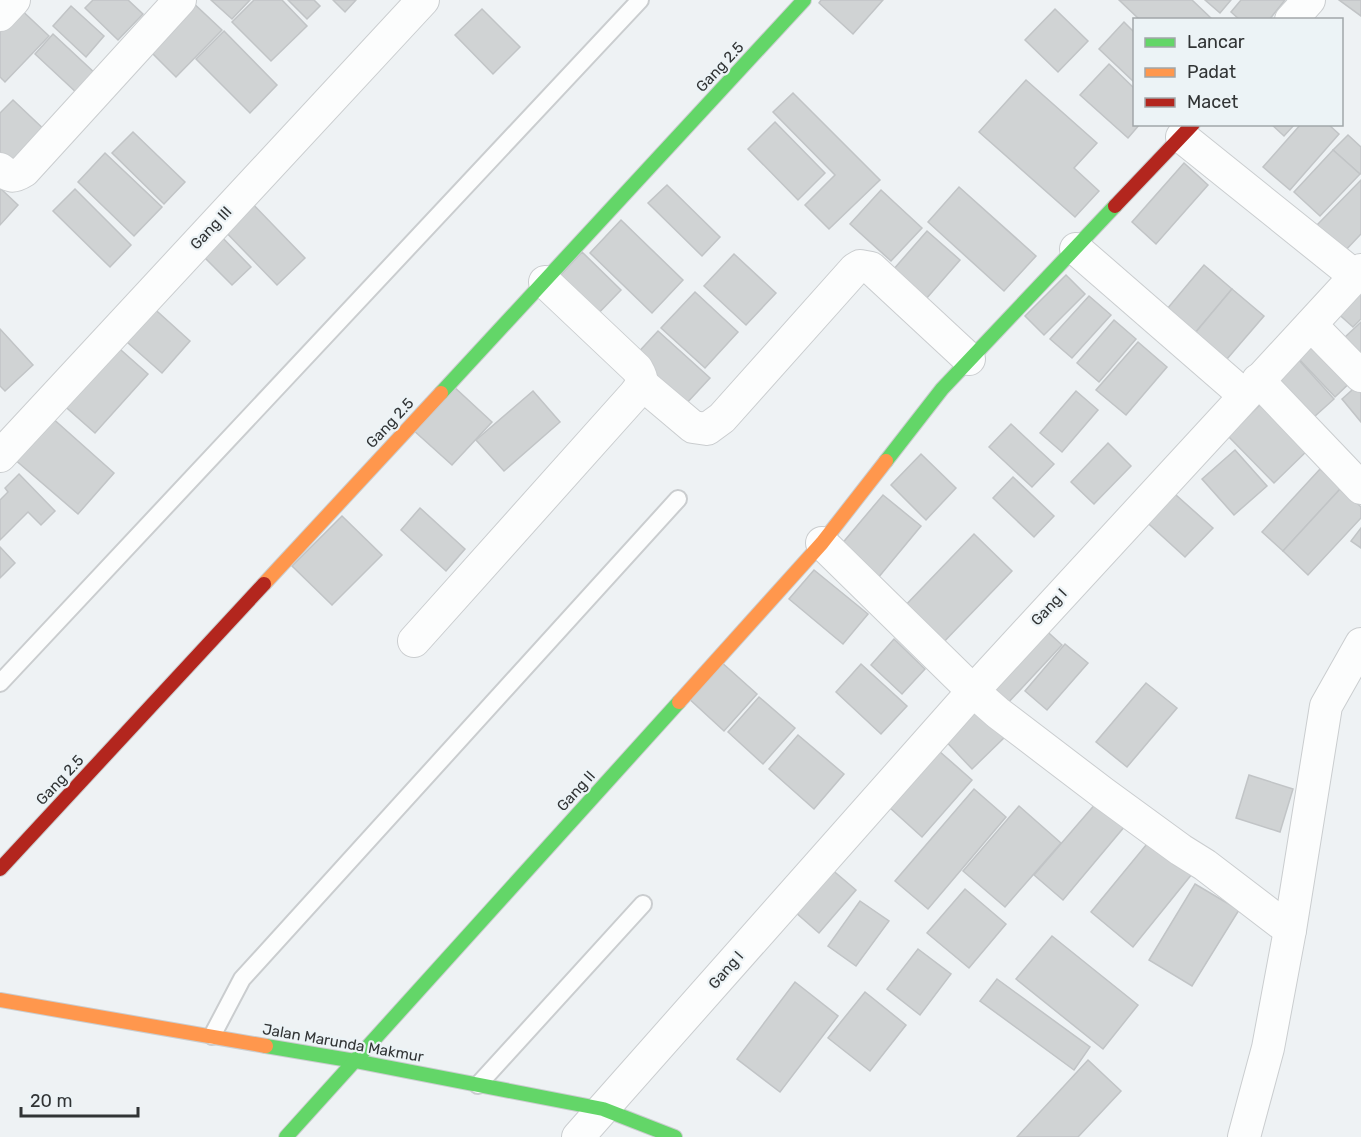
<svg xmlns="http://www.w3.org/2000/svg" width="1361" height="1137" viewBox="0 0 1361 1137" font-family="Rubik,sans-serif">
  <style>
    .building { fill: #d0d3d4; stroke: #c1c4c6; stroke-width: 1.5 }
    .lines { fill: none; stroke-linecap: round; stroke-linejoin: round }
    .lane-casing { stroke: #cacdcf; stroke-width: 20 }
    .street-casing { stroke: #cacdcf; stroke-width: 34 }
    .fast-casing { stroke: #cacdcf; stroke-width: 16 }
    .slow-casing { stroke: #cacdcf; stroke-width: 16 }
    .jam-casing { stroke: #cacdcf; stroke-width: 16 }
    .lane { stroke: #fcfdfd; stroke-width: 16 }
    .street { stroke: #fcfdfd; stroke-width: 32 }
    .fast { stroke: #63d668; stroke-width: 14 }
    .slow { stroke: #ff974d; stroke-width: 14 }
    .jam { stroke: #b3261e; stroke-width: 14 }
    .labels { text-anchor: middle; stroke-width: 4.5; stroke-linejoin: round; paint-order: stroke }
    .street-label { font-size: 15px; fill: #313435; stroke: #ecf3f6 }
  </style>
  <rect width="100%" height="100%" fill="#eef2f4"/>
  <g class="building">
    <path d="M93,0H128L143,14L118,40L85,8Z"/>
    <path d="M190,0L222,30L176,77L144,45Z"/>
    <path d="M211,0H250L232,19Z"/>
    <path d="M254,0H282L307,26L271,61L232,22Z"/>
    <path d="M288,0H314L320,6L307,19Z"/>
    <path d="M333,0H356L345,12Z"/>
    <path d="M821,0H883L853,34L819,3Z"/>
    <path d="M1119,0H1192L1213,20H1140Z"/>
    <path d="M1205,0H1231L1220,13Z"/>
    <path d="M1241,0H1285L1269,20H1240L1231,12Z"/>
    <path d="M1339,0H1361V16Z"/>
    <path d="M15,4L49,36L5,82L0,77V20Z"/>
    <path d="M71,6L104,36L86,57L53,26Z"/>
    <path d="M482,9L520,47L493,74L455,35Z"/>
    <path d="M1055,9L1088,41L1058,72L1025,40Z"/>
    <path d="M1124,22L1134,32V82L1099,49Z"/>
    <path d="M224,31L277,85L250,113L196,59Z"/>
    <path d="M53,34L97,75L79,95L35,54Z"/>
    <path d="M1109,64L1134,88V124H1140L1128,138L1080,95Z"/>
    <path d="M1026,80L1097,143L1074,168L1099,191L1075,217L979,132Z"/>
    <path d="M793,93L880,180L829,229L805,205L835,175L773,112Z"/>
    <path d="M13,100L50,135L14,173L0,160V113Z"/>
    <path d="M775,122L825,173L798,200L748,149Z"/>
    <path d="M1271,124H1295L1284,136Z"/>
    <path d="M1301,124H1328L1339,134L1290,190L1263,167Z"/>
    <path d="M133,132L185,182L164,204L112,153Z"/>
    <path d="M1348,135L1361,147V173L1360,174L1333,150Z"/>
    <path d="M1333,150L1360,174L1320,216L1294,192Z"/>
    <path d="M105,153L162,207L134,236L78,182Z"/>
    <path d="M1184,163L1208,185L1156,244L1132,222Z"/>
    <path d="M1361,180V234L1344,252L1317,225Z"/>
    <path d="M667,185L720,237L702,256L648,203Z"/>
    <path d="M959,187L1036,256L1004,291L928,222Z"/>
    <path d="M0,188L18,205L0,225Z"/>
    <path d="M75,189L131,245L110,267L53,211Z"/>
    <path d="M881,190L922,228L891,261L850,224Z"/>
    <path d="M247,198L305,258L277,285L219,225Z"/>
    <path d="M621,220L683,280L652,313L590,253Z"/>
    <path d="M215,230L251,267L232,285L196,249Z"/>
    <path d="M927,231L960,260L926,299L893,270Z"/>
    <path d="M582,252L621,290L591,321L553,283Z"/>
    <path d="M734,254L776,293L746,325L704,286Z"/>
    <path d="M1204,265L1232,289L1190,339L1162,315Z"/>
    <path d="M1066,275L1085,294L1044,335L1025,316Z"/>
    <path d="M1361,281V319L1353,327L1334,310Z"/>
    <path d="M1232,289L1264,316L1221,366L1190,339Z"/>
    <path d="M695,292L738,332L705,368L661,328Z"/>
    <path d="M1089,296L1111,315L1072,358L1050,339Z"/>
    <path d="M148,303L190,341L162,373L119,335Z"/>
    <path d="M1114,320L1136,339L1099,382L1077,363Z"/>
    <path d="M1361,322V357L1344,338Z"/>
    <path d="M0,329L33,365L5,391L0,386Z"/>
    <path d="M658,331L710,378L685,405L633,358Z"/>
    <path d="M1319,336L1357,376L1335,397L1297,357Z"/>
    <path d="M1138,342L1167,367L1126,415L1096,390Z"/>
    <path d="M113,343L148,374L95,433L60,402Z"/>
    <path d="M1297,358L1334,399L1304,426L1267,385Z"/>
    <path d="M1361,382V422L1342,399Z"/>
    <path d="M452,385L492,422L452,465L412,429Z"/>
    <path d="M533,391L560,422L504,471L476,440Z"/>
    <path d="M1076,391L1098,410L1062,452L1040,433Z"/>
    <path d="M1267,398L1313,445L1274,483L1228,436Z"/>
    <path d="M50,416L114,473L78,514L13,458Z"/>
    <path d="M1011,424L1054,464L1032,487L989,447Z"/>
    <path d="M1108,443L1131,466L1094,504L1071,482Z"/>
    <path d="M1235,450L1267,486L1234,515L1202,479Z"/>
    <path d="M921,454L956,488L926,520L891,485Z"/>
    <path d="M1320,469L1341,488L1283,551L1262,532Z"/>
    <path d="M19,474L55,511L41,525L28,512L0,540V500L8,492L5,488Z"/>
    <path d="M1013,477L1054,516L1034,537L993,498Z"/>
    <path d="M1167,487L1213,528L1185,557L1140,516Z"/>
    <path d="M1341,488L1361,507V518L1308,575L1283,551Z"/>
    <path d="M883,495L921,526L873,584L835,552Z"/>
    <path d="M420,508L465,549L446,571L401,530Z"/>
    <path d="M342,516L382,555L332,605L292,566Z"/>
    <path d="M1361,528V548L1351,541Z"/>
    <path d="M974,534L1012,571L939,647L901,610Z"/>
    <path d="M0,547L15,563L0,578Z"/>
    <path d="M814,570L868,614L843,644L789,599Z"/>
    <path d="M1039,624L1062,645L1006,705L984,684Z"/>
    <path d="M894,639L925,669L902,694L871,665Z"/>
    <path d="M1065,644L1088,663L1047,710L1025,691Z"/>
    <path d="M720,661L757,694L724,731L686,696Z"/>
    <path d="M861,664L907,706L881,734L836,692Z"/>
    <path d="M1146,683L1177,708L1127,767L1096,742Z"/>
    <path d="M759,697L795,728L763,764L728,732Z"/>
    <path d="M974,701L1007,735L972,769L939,734Z"/>
    <path d="M798,735L844,774L814,809L769,769Z"/>
    <path d="M939,751L972,780L922,837L890,808Z"/>
    <path d="M1249,775L1293,789L1280,832L1236,818Z"/>
    <path d="M974,789L1006,817L928,909L895,881Z"/>
    <path d="M1097,802L1125,826L1063,900L1034,875Z"/>
    <path d="M1019,806L1061,843L1005,907L963,871Z"/>
    <path d="M1151,839L1192,874L1133,947L1091,912Z"/>
    <path d="M823,862L856,890L819,933L787,905Z"/>
    <path d="M1195,884L1239,910L1192,986L1149,960Z"/>
    <path d="M965,889L1006,924L969,968L927,933Z"/>
    <path d="M860,901L889,921L856,966L828,946Z"/>
    <path d="M1052,936L1138,1005L1103,1049L1016,979Z"/>
    <path d="M918,949L951,974L920,1015L887,989Z"/>
    <path d="M997,979L1090,1047L1074,1070L980,1001Z"/>
    <path d="M795,982L838,1016L780,1092L737,1059Z"/>
    <path d="M865,992L906,1025L870,1071L828,1038Z"/>
    <path d="M1088,1060L1121,1091L1078,1137H1017Z"/>
  </g>
  <g class="lines">
    <g class="lane-casing">
      <g id="lane">
        <path d="M0,683L640,0"/>
        <path d="M212,1036L242,979L678,499"/>
        <path d="M478,1085L643,904"/>
      </g>
    </g>
    <g class="street-casing">
      <g id="street">
        <path d="M0,15L14,0"/>
        <path d="M1291,20L1309,0"/>
        <path d="M1182,137L1355,276"/>
        <path d="M0,169C10,177 13,178 24,171L180,0"/>
        <path d="M1076,249L1244,395"/>
        <path d="M1311,325L1361,376"/>
        <path d="M1258,380L1361,488"/>
        <path d="M642,384L693,427L707,429L722,418L855,269L860,266L871,268L969,359"/>
        <path d="M0,456L423,0"/>
        <path d="M822,543L973,691L998,713L1103,793L1181,850L1205,865L1290,930"/>
        <path d="M414,641L635,394C643,383 644,381 637,369L545,282"/>
        <path d="M578,1137L973,691L1361,270"/>
        <path d="M1244,1137L1268,1048L1290,930L1326,706L1361,644"/>
      </g>
    </g>
    <g class="fast-casing">
      <g id="fast">
        <path d="M441,393L804,0"/>
        <path d="M886,461L942,389L1115,206"/>
        <path d="M266,1046L355,1061L603,1109L675,1137"/>
        <path d="M286,1137L679,702"/>
      </g>
    </g>
    <g class="slow-casing">
      <g id="slow">
        <path d="M264,584L441,393"/>
        <path d="M679,702L822,543L886,461"/>
        <path d="M0,1000L266,1046"/>
      </g>
    </g>
    <g class="jam-casing">
      <g id="jam">
        <path d="M1115,206L1193,124"/>
        <path d="M0,869L264,584"/>
      </g>
    </g>
    <use href="#lane" class="lane"/>
    <use href="#street" class="street"/>
    <use href="#fast" class="fast"/>
    <use href="#slow" class="slow"/>
    <use href="#jam" class="jam"/>
  </g>
  <g class="labels">
    <g class="street-label">
      <text transform="translate(720 67) rotate(-47)" y="5">Gang 2.5</text>
      <text transform="translate(211 228) rotate(-47)" y="5">Gang III</text>
      <text transform="translate(390 423) rotate(-47)" y="5">Gang 2.5</text>
      <text transform="translate(1049 607) rotate(-47)" y="5">Gang I</text>
      <text transform="translate(60 780) rotate(-47)" y="5">Gang 2.5</text>
      <text transform="translate(576 791) rotate(-48)" y="5">Gang II</text>
      <text transform="translate(726 970) rotate(-49)" y="5">Gang I</text>
      <text transform="translate(343 1043) rotate(10)" y="5">Jalan Marunda Makmur</text>
    </g>
  </g>
  <rect x="1133" y="18" width="210" height="108" fill="#ecf3f6" stroke="#a1a7a9" stroke-width="1.5"/>
  <rect x="1145" y="38" width="30" height="9" fill="#63d668" stroke="#a1a7a9" stroke-width="1.5"/>
  <text x="1187" y="48" font-size="18" fill="#313435">Lancar</text>
  <rect x="1145" y="68" width="30" height="9" fill="#ff974d" stroke="#a1a7a9" stroke-width="1.5"/>
  <text x="1187" y="78" font-size="18" fill="#313435">Padat</text>
  <rect x="1145" y="98" width="30" height="9" fill="#b3261e" stroke="#a1a7a9" stroke-width="1.5"/>
  <text x="1187" y="108" font-size="18" fill="#313435">Macet</text>
  <path d="M21 1107v9h117v-9" fill="none" stroke="#313435" stroke-width="3"/>
  <text x="30" y="1107" font-size="18" fill="#313435" stroke="#ecf3f6" stroke-width="4.5" paint-order="stroke">20 m</text>
</svg>
